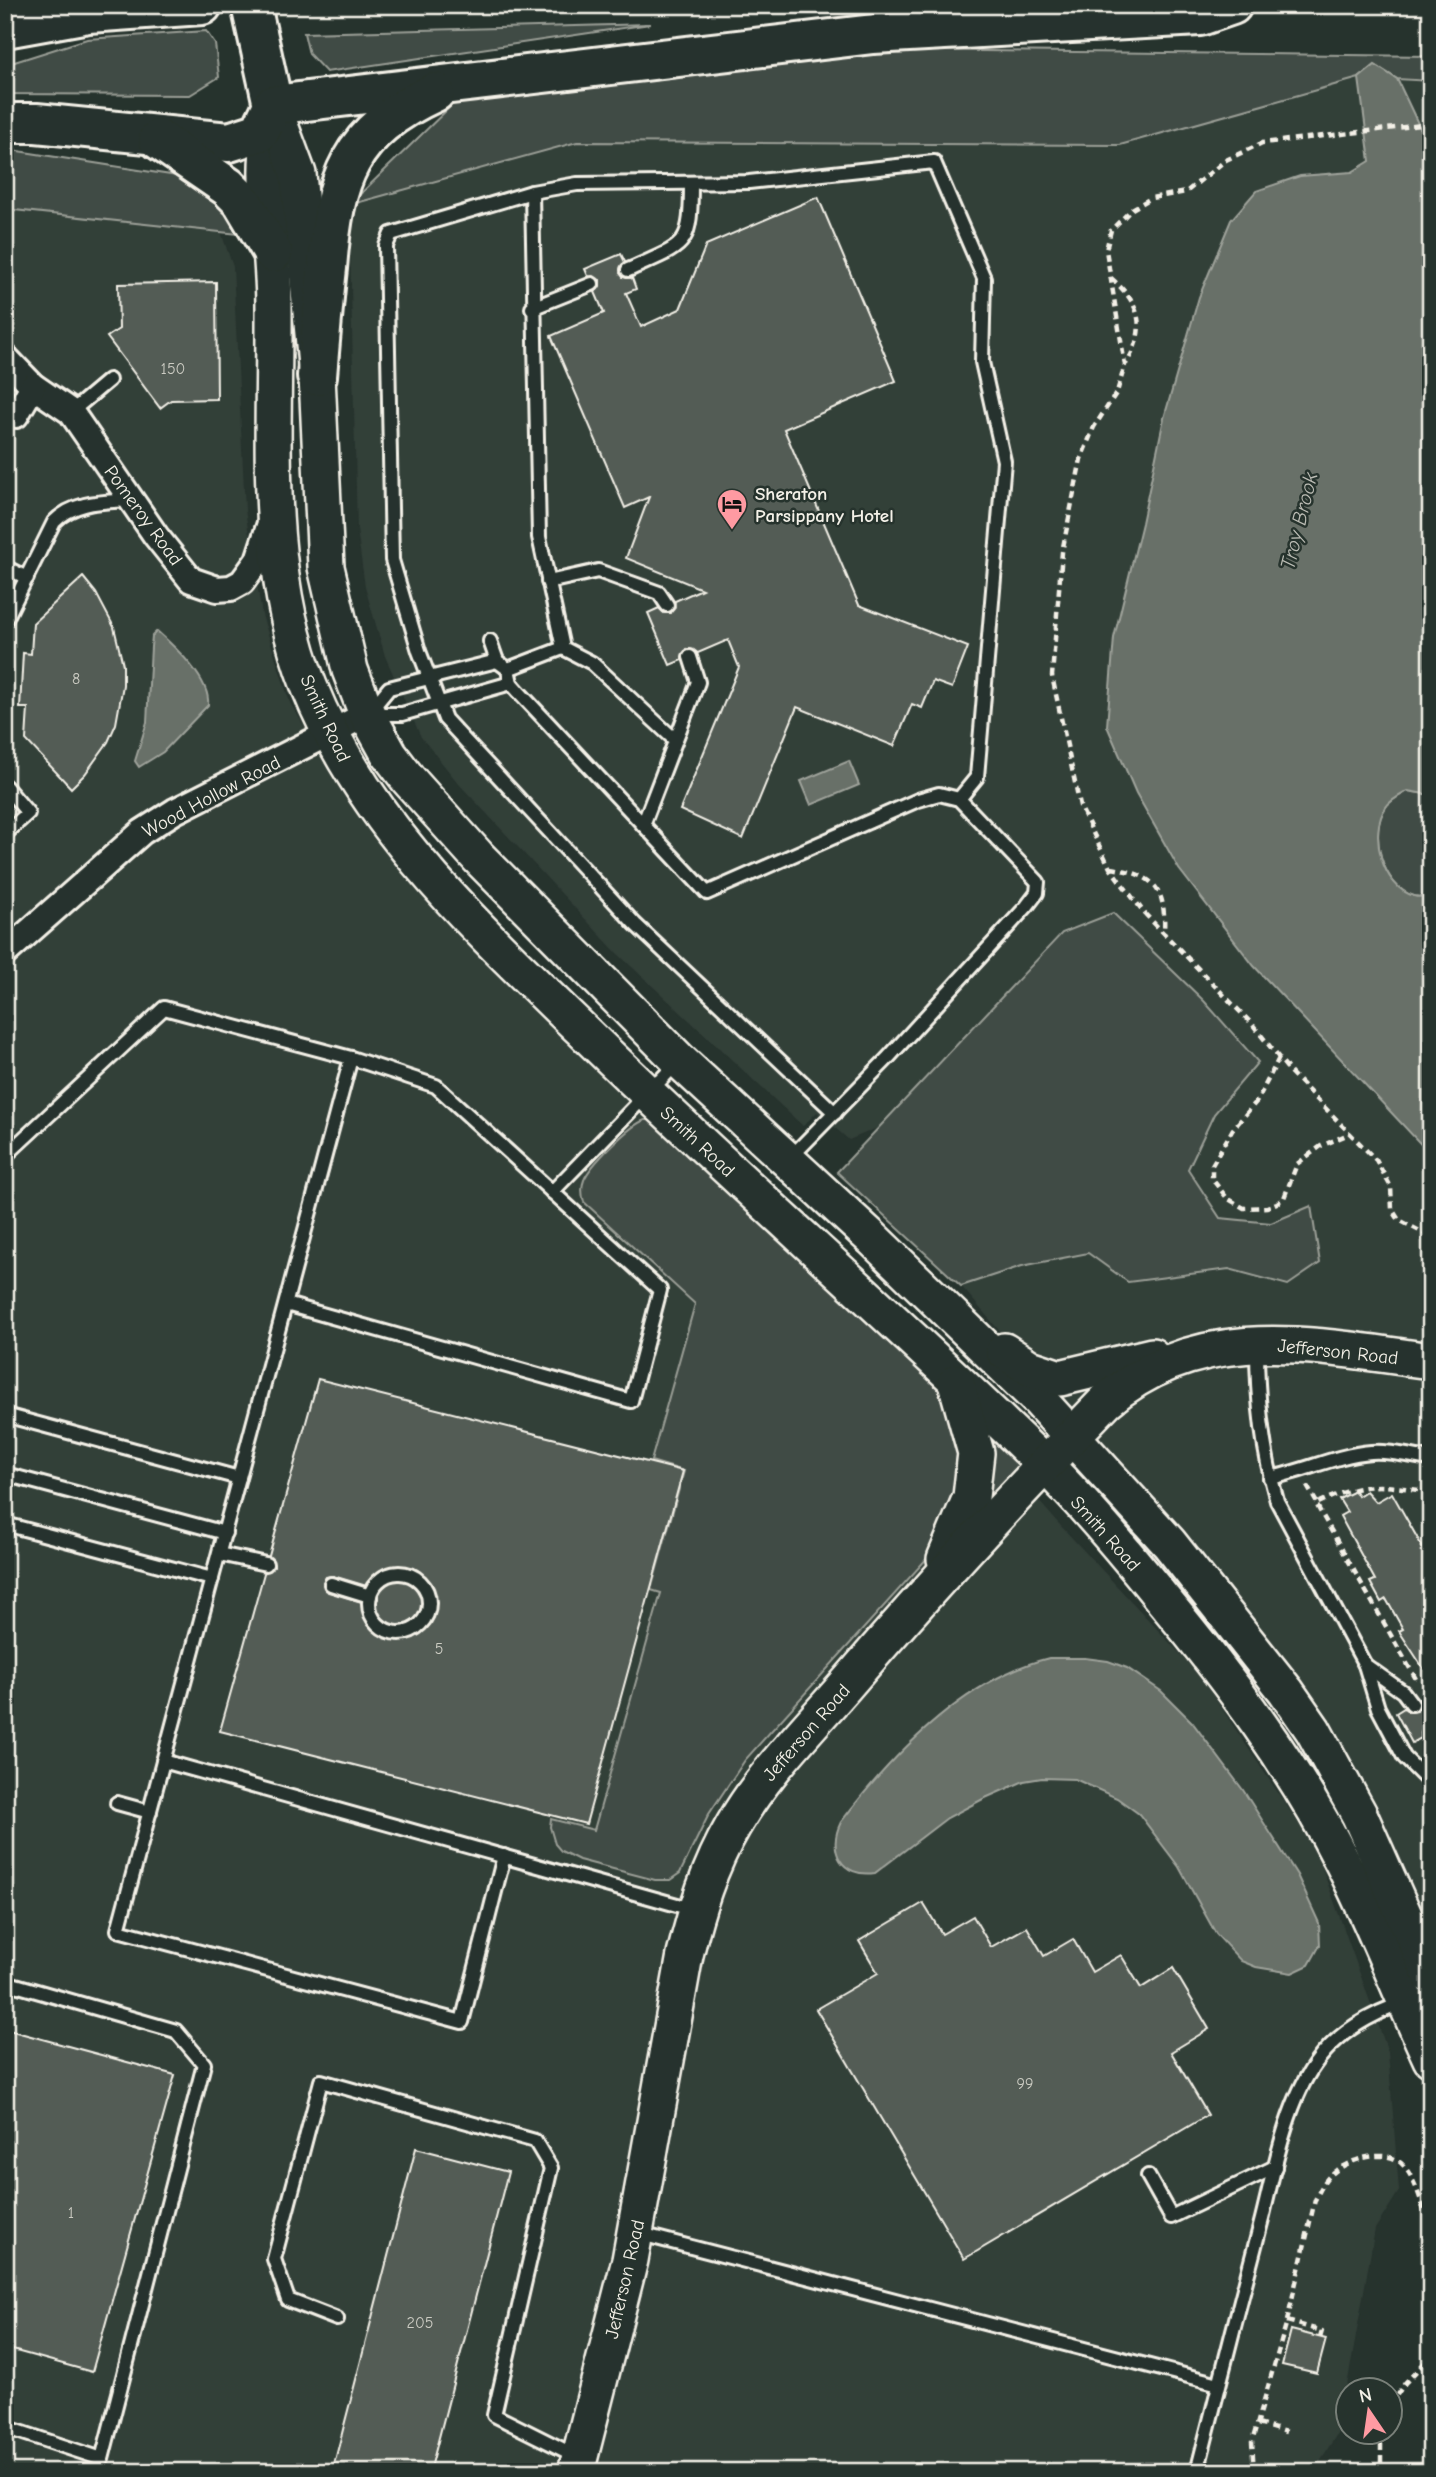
<svg xmlns="http://www.w3.org/2000/svg" width="1436" height="2477" viewBox="0 0 1436 2477" font-family="'Comic Neue',sans-serif">
  <style>
    .built { fill: #333f39 }
    .green { fill: #414b45; stroke: #9a9e96; stroke-width: 2 }
    .water { fill: #676f68; stroke: #9fa39b; stroke-width: 2 }
    .building { fill: #525c55; stroke: #f4f1e8; stroke-width: 2; fill-rule: evenodd }
    .lines { fill: none; stroke-linecap: round; stroke-linejoin: round }
    .lane-casing { stroke: #f4f1e8; stroke-width: 18 }
    .street-casing { stroke: #f4f1e8; stroke-width: 30 }
    .secondary-casing { stroke: #f4f1e8; stroke-width: 40 }
    .primary-casing { stroke: #f4f1e8; stroke-width: 44 }
    .highway-casing { stroke: #f4f1e8; stroke-width: 44 }
    .path { stroke: #f4f1e8; stroke-width: 4.5; stroke-dasharray: 7 5; stroke-linecap: butt }
    .lane { stroke: #26332d; stroke-width: 12 }
    .street { stroke: #26332d; stroke-width: 24 }
    .secondary { stroke: #26332d; stroke-width: 35 }
    .primary { stroke: #26332d; stroke-width: 38 }
    .highway { stroke: #26332d; stroke-width: 38 }
    .labels { text-anchor: middle; stroke-width: 5; stroke-linejoin: round; paint-order: stroke }
    .number-label { font-size: 16px; fill: #ccccc3 }
    .poi-label { font-size: 19px; font-weight: bold; fill: #f4f1e8; stroke: #26332d; text-anchor: start }
    .street-label { font-size: 19px; fill: #f4f1e8; stroke: #26332d }
    .water-label { font-size: 21px; font-style: italic; fill: #bcbdb5; stroke: #26332d }
  </style>
  <rect width="100%" height="100%" fill="#26332d"/>
  <filter id="ink" filterUnits="userSpaceOnUse"><feTurbulence type="fractalNoise" baseFrequency=".0143" numOctaves="2"/><feDisplacementMap in="SourceGraphic" scale="14" xChannelSelector="R" yChannelSelector="G"/><feConvolveMatrix kernelMatrix="1 2 1 2 8 2 1 2 1" color-interpolation-filters="sRGB"/></filter>
  <g filter="url(#ink)">
    <g class="built">
      <path d="M1375,65L1397,79L1431,81V1937L1364,1794L1105,1454L961,1286L1022,1266L1088,1253L1128,1282L1229,1269L1288,1285L1320,1263L1311,1206L1271,1223L1220,1218L1188,1169L1214,1114L1258,1062L1204,1001L1112,913L877,1128L849,1140L817,1112L803,1126L617,953L459,784L421,737L385,656L365,587L357,529L349,205L577,142L1120,145Z"/>
      <path d="M5,209L221,232L233,267L245,510L262,615L290,703L337,778L931,1378L1059,1524L1198,1673L1315,1848L1388,2052L1399,2191L1375,2229L1339,2431L1313,2472H5Z"/>
    </g>
    <g class="green">
      <path d="M650,24L326,72L309,54L304,33Z"/>
      <path d="M206,31L215,44L219,77L190,95L5,94V65L87,39Z"/>
      <path d="M899,50L1431,56V81L1397,79L1375,65L1359,78L1120,145L577,142L349,205L454,103Z"/>
      <path d="M5,149L196,179L248,235L5,209Z"/>
      <path d="M1408,791L1431,795V896C1426,896 1419,898 1414,896C1382,887 1368,832 1386,807C1390,800 1401,795 1408,791Z"/>
      <path d="M1113,913L1204,1001L1258,1062L1214,1114L1188,1169L1220,1218L1271,1223L1311,1206L1320,1263L1288,1285L1229,1269L1128,1282L1088,1253L1022,1266L961,1286L837,1172L1062,933Z"/>
      <path d="M645,1120H653L931,1378L942,1394L959,1446V1486L930,1555L745,1760L709,1814L680,1873L670,1880H655L579,1860L561,1851L555,1844L550,1827L551,1819L594,1830L661,1593L651,1590L684,1471L651,1461L695,1304L584,1202C582,1195 581,1187 584,1180C590,1165 630,1125 645,1120Z"/>
      <path d="M981,1425L1021,1463L983,1504Z"/>
    </g>
    <g class="water">
      <path d="M1375,65L1397,79L1431,151V795L1408,791C1401,795 1390,800 1386,807C1368,833 1382,887 1414,896C1419,898 1426,896 1431,896V1155L1254,966L1179,869L1136,793L1107,726L1114,638L1142,523L1164,418L1199,297L1231,220L1256,191L1300,176L1352,172L1370,161L1359,78Z"/>
      <path d="M157,631C175,647 211,680 208,705L163,752L139,767L135,761L147,722L151,647L152,636Z"/>
      <path d="M849,761L859,785L811,805L801,781Z"/>
      <path d="M1049,1658H1085L1108,1661L1127,1668L1161,1691L1192,1722L1243,1790L1297,1875L1319,1923L1320,1945L1309,1965L1292,1973L1256,1967L1241,1961L1216,1934L1179,1867L1139,1814L1117,1798L1075,1779L1042,1778L1024,1781L983,1799L947,1818L875,1873C841,1878 827,1850 841,1822C893,1754 964,1679 1049,1658Z"/>
    </g>
    <g class="building">
      <path d="M818,197L896,381L784,429L859,605L968,647L952,688L933,681L922,708L912,704L894,746L797,707L743,839L680,810L739,667L728,640L698,653L687,649L682,660L670,665L648,613L659,608L664,613H671L675,601L702,589L626,558L649,497L625,508L551,336L604,313L595,292L600,286V280L588,276L585,269L621,254L625,262L620,273L623,277L632,278L636,289L626,293L641,327L680,309L706,245Z"/>
      <path d="M216,282L217,399L171,400L160,408L107,337L119,329L118,284Z"/>
      <path d="M83,577L96,593L114,627L123,665V685L116,724L108,742L85,774L71,788L26,740L28,708H20L23,653L31,654L33,623Z"/>
      <path d="M318,1379L683,1471L586,1824L220,1731L264,1573L274,1566L269,1556ZM333,1576L373,1588L378,1593V1599L368,1604L328,1592L323,1582L326,1577Z"/>
      <path d="M1355,1491L1358,1496L1366,1491L1376,1502L1392,1493L1423,1548L1431,1543V1680L1399,1631L1403,1629L1386,1599L1381,1602L1370,1582L1375,1580L1340,1516L1347,1512L1339,1499Z"/>
      <path d="M1431,1693V1726L1423,1728L1421,1738L1412,1743L1396,1713L1404,1708L1409,1712L1417,1711L1419,1700Z"/>
      <path d="M923,1903L942,1934L973,1916L991,1947L1027,1927L1044,1956L1073,1939L1092,1972L1121,1955L1141,1988L1173,1968L1209,2029L1171,2052L1208,2115L964,2259L816,2009L878,1973L859,1941Z"/>
      <path d="M5,2029L175,2075L92,2372L5,2348Z"/>
      <path d="M416,2148L508,2172L430,2472H332Z"/>
      <path d="M1291,2330L1326,2339L1317,2373L1282,2365Z"/>
    </g>
    <g class="lines">
      <g class="lane-casing">
        <g id="lane">
          <path d="M532,192L539,537L563,648L592,663L675,740"/>
          <path d="M628,270C686,244 691,249 691,183"/>
          <path d="M532,308L592,284"/>
          <path d="M71,412L109,380"/>
          <path d="M5,567L27,578"/>
          <path d="M548,582L598,571L659,593L667,605"/>
          <path d="M5,621L54,522C74,501 103,502 131,500"/>
          <path d="M490,641L497,661L508,669L511,683L519,692L707,893L918,800L939,794L959,799L1038,882L1037,893L1027,906L887,1059L788,1160"/>
          <path d="M508,669L563,648"/>
          <path d="M370,711L389,688L497,661"/>
          <path d="M371,714H402L511,683"/>
          <path d="M5,786L28,813L5,834"/>
          <path d="M643,825L698,682L690,657"/>
          <path d="M351,1058L118,1930L462,2022L504,1856"/>
          <path d="M835,1113L635,924L445,719L419,651L392,560L386,246L391,234L532,192L577,184L749,182L934,162L984,278L982,362L1004,461L977,777L959,799"/>
          <path d="M5,1156L164,1008L351,1058L436,1086L660,1290L631,1401L286,1304"/>
          <path d="M552,1192L679,1061"/>
          <path d="M1257,1347C1257,1398 1263,1452 1277,1501L1365,1665L1378,1708L1404,1757L1431,1784"/>
          <path d="M5,1415L239,1478"/>
          <path d="M5,1474L225,1533"/>
          <path d="M1270,1478C1305,1471 1336,1455 1371,1452C1390,1450 1412,1457 1431,1459"/>
          <path d="M5,1524L212,1579"/>
          <path d="M219,1554L266,1564"/>
          <circle cx="399" cy="1603" r="30"/>
          <path d="M331,1584L370,1596"/>
          <path d="M1365,1665L1403,1692L1412,1704"/>
          <path d="M1429,1734L1431,1743"/>
          <path d="M163,1761L695,1910"/>
          <path d="M117,1803L150,1812"/>
          <path d="M5,1982L176,2031L204,2064L102,2459L5,2427"/>
          <path d="M1148,2176L1171,2217L1275,2167"/>
          <path d="M637,2233L1219,2384"/>
          <path d="M337,2319L288,2300L274,2259L321,2081L535,2141L551,2168L494,2415L576,2456"/>
          <path d="M1197,2472C1218,2388 1240,2303 1262,2219C1274,2171 1286,2104 1315,2064C1342,2025 1387,2006 1431,1994"/>
        </g>
      </g>
      <g class="street-casing">
        <g id="street">
          <path d="M5,357L33,386L71,412L156,536L191,580L217,589L231,588L242,582L258,560L272,517"/>
          <path d="M16,415L33,386"/>
          <path d="M5,953L142,832L175,811L367,714"/>
        </g>
      </g>
      <g class="secondary-casing">
        <g id="secondary">
          <path d="M273,105C271,128 266,153 267,176C267,220 274,264 274,307C275,433 262,567 309,686C364,824 476,927 581,1029C732,1177 892,1315 1043,1463C1085,1504 1124,1551 1161,1597C1229,1679 1295,1767 1343,1863C1375,1926 1401,1994 1431,2059"/>
          <path d="M275,112L298,174L317,376L326,567L350,670L367,714L389,754L408,779L479,858L680,1061L873,1239L1038,1399L1169,1543L1286,1691L1313,1730L1359,1814L1431,1976"/>
          <path d="M1004,1351L1030,1368L1060,1378L1152,1356"/>
          <path d="M945,1559L971,1497L976,1453L956,1382"/>
          <path d="M576,2472L630,2260L685,1955C696,1910 709,1867 733,1826C762,1775 806,1731 845,1686C929,1588 1016,1494 1106,1401C1201,1319 1318,1346 1431,1361"/>
        </g>
      </g>
      <g class="primary-casing">
        <path id="primary" d="M251,5L273,105"/>
      </g>
      <g class="highway-casing">
        <g id="highway">
          <path d="M5,28L88,13L202,5"/>
          <path d="M5,123H36L229,142L260,132L273,105L873,34L1200,16L1232,5"/>
          <path d="M158,139L228,187L242,201L273,253"/>
          <path d="M317,376C320,340 323,304 327,268C334,178 348,132 435,92"/>
        </g>
      </g>
      <g class="path">
        <path d="M1431,124L1262,143L1226,160L1186,192L1151,198L1132,209L1111,230L1106,250L1125,365L1117,392L1094,427L1081,459L1062,552L1052,676L1080,806L1110,868L1146,915L1253,1025L1291,1073L1376,1160L1391,1187L1392,1209L1399,1220L1431,1237"/>
        <path d="M1111,278C1142,305 1147,329 1126,364"/>
        <path d="M1111,868C1156,875 1166,889 1164,933"/>
        <path d="M1279,1058L1257,1101L1233,1129L1212,1165V1179L1227,1198L1244,1208L1267,1207L1277,1203L1284,1198L1297,1164L1321,1146L1351,1133"/>
        <path d="M1307,1486L1317,1503"/>
        <path d="M1416,1679L1316,1504C1364,1481 1379,1484 1431,1492"/>
        <path d="M1287,2321L1322,2331L1320,2338"/>
        <path d="M1390,2405L1405,2383L1431,2356"/>
        <path d="M1258,2424L1286,2432"/>
        <path d="M1381,2432V2472"/>
        <path d="M1254,2472L1252,2442L1287,2321L1315,2200C1320,2190 1324,2180 1333,2173C1349,2159 1387,2147 1403,2165C1418,2182 1423,2211 1431,2231"/>
      </g>
      <use href="#lane" class="lane"/>
      <use href="#street" class="street"/>
      <use href="#secondary" class="secondary"/>
      <use href="#primary" class="primary"/>
      <use href="#highway" class="highway"/>
    </g>
  </g>
  <defs>
    <g id="hotel-pin" transform="scale(1.575)"><path d="M0 17L-7.5 6A9.5 9.5 0 1 1 7.5 6Z" fill="#ff9aa2" stroke="#26332d"/><path d="M-6-4.5h1.5V1H6V5H4.5V3h-9V5H-6ZM-4 0a1.8 1.8 0 1 1 3.6 0ZM.5 0V-2.5h3Q6-2.5 6 0Z" fill="#111"/></g>
  </defs>
  <g fill-rule="evenodd">
    <use href="#hotel-pin" x="732" y="504"/>
  </g>
  <g class="labels">
    <g class="number-label">
      <text x="173" y="374">150</text>
      <text x="76" y="684">8</text>
      <text x="439" y="1654">5</text>
      <text x="1025" y="2089">99</text>
      <text x="71" y="2218">1</text>
      <text x="420" y="2328">205</text>
    </g>
    <g class="poi-label">
      <text x="755" y="500">Sheraton<tspan x="755" dy="22">Parsippany Hotel</tspan></text>
    </g>
    <g class="street-label">
      <text transform="translate(144 515) rotate(54)" y="7">Pomeroy Road</text>
      <text transform="translate(326 718) rotate(65)" y="7">Smith Road</text>
      <text transform="translate(211 796) rotate(-28)" y="7">Wood Hollow Road</text>
      <text transform="translate(698 1141) rotate(43)" y="7">Smith Road</text>
      <text transform="translate(1338 1351) rotate(6)" y="7">Jefferson Road</text>
      <text transform="translate(1106 1533) rotate(48)" y="7">Smith Road</text>
      <text transform="translate(806 1732) rotate(-49)" y="7">Jefferson Road</text>
      <text transform="translate(624 2279) rotate(-77)" y="7">Jefferson Road</text>
    </g>
    <g class="water-label">
      <text transform="translate(1299 521) rotate(-76)" y="7">Troy Brook</text>
    </g>
  </g>
  <rect width="1436" height="2477" fill="none" stroke="#26332d" stroke-width="28"/>
  <rect x="14" y="14" width="1408" height="2449" fill="none" stroke="#f4f1e8" stroke-width="2.5" filter="url(#ink)"/>
  <g transform="translate(1369 2411) rotate(347)"><circle r="33" fill="#26332d" stroke="#787f78" stroke-width="2"/>
  <path d="M0-5L12 26L0 18L-12 26Z" fill="#ff9aa2"/>
  <text y="-10" font-size="19" font-weight="bold" text-anchor="middle" fill="#f4f1e8">N</text>
  </g>
</svg>
